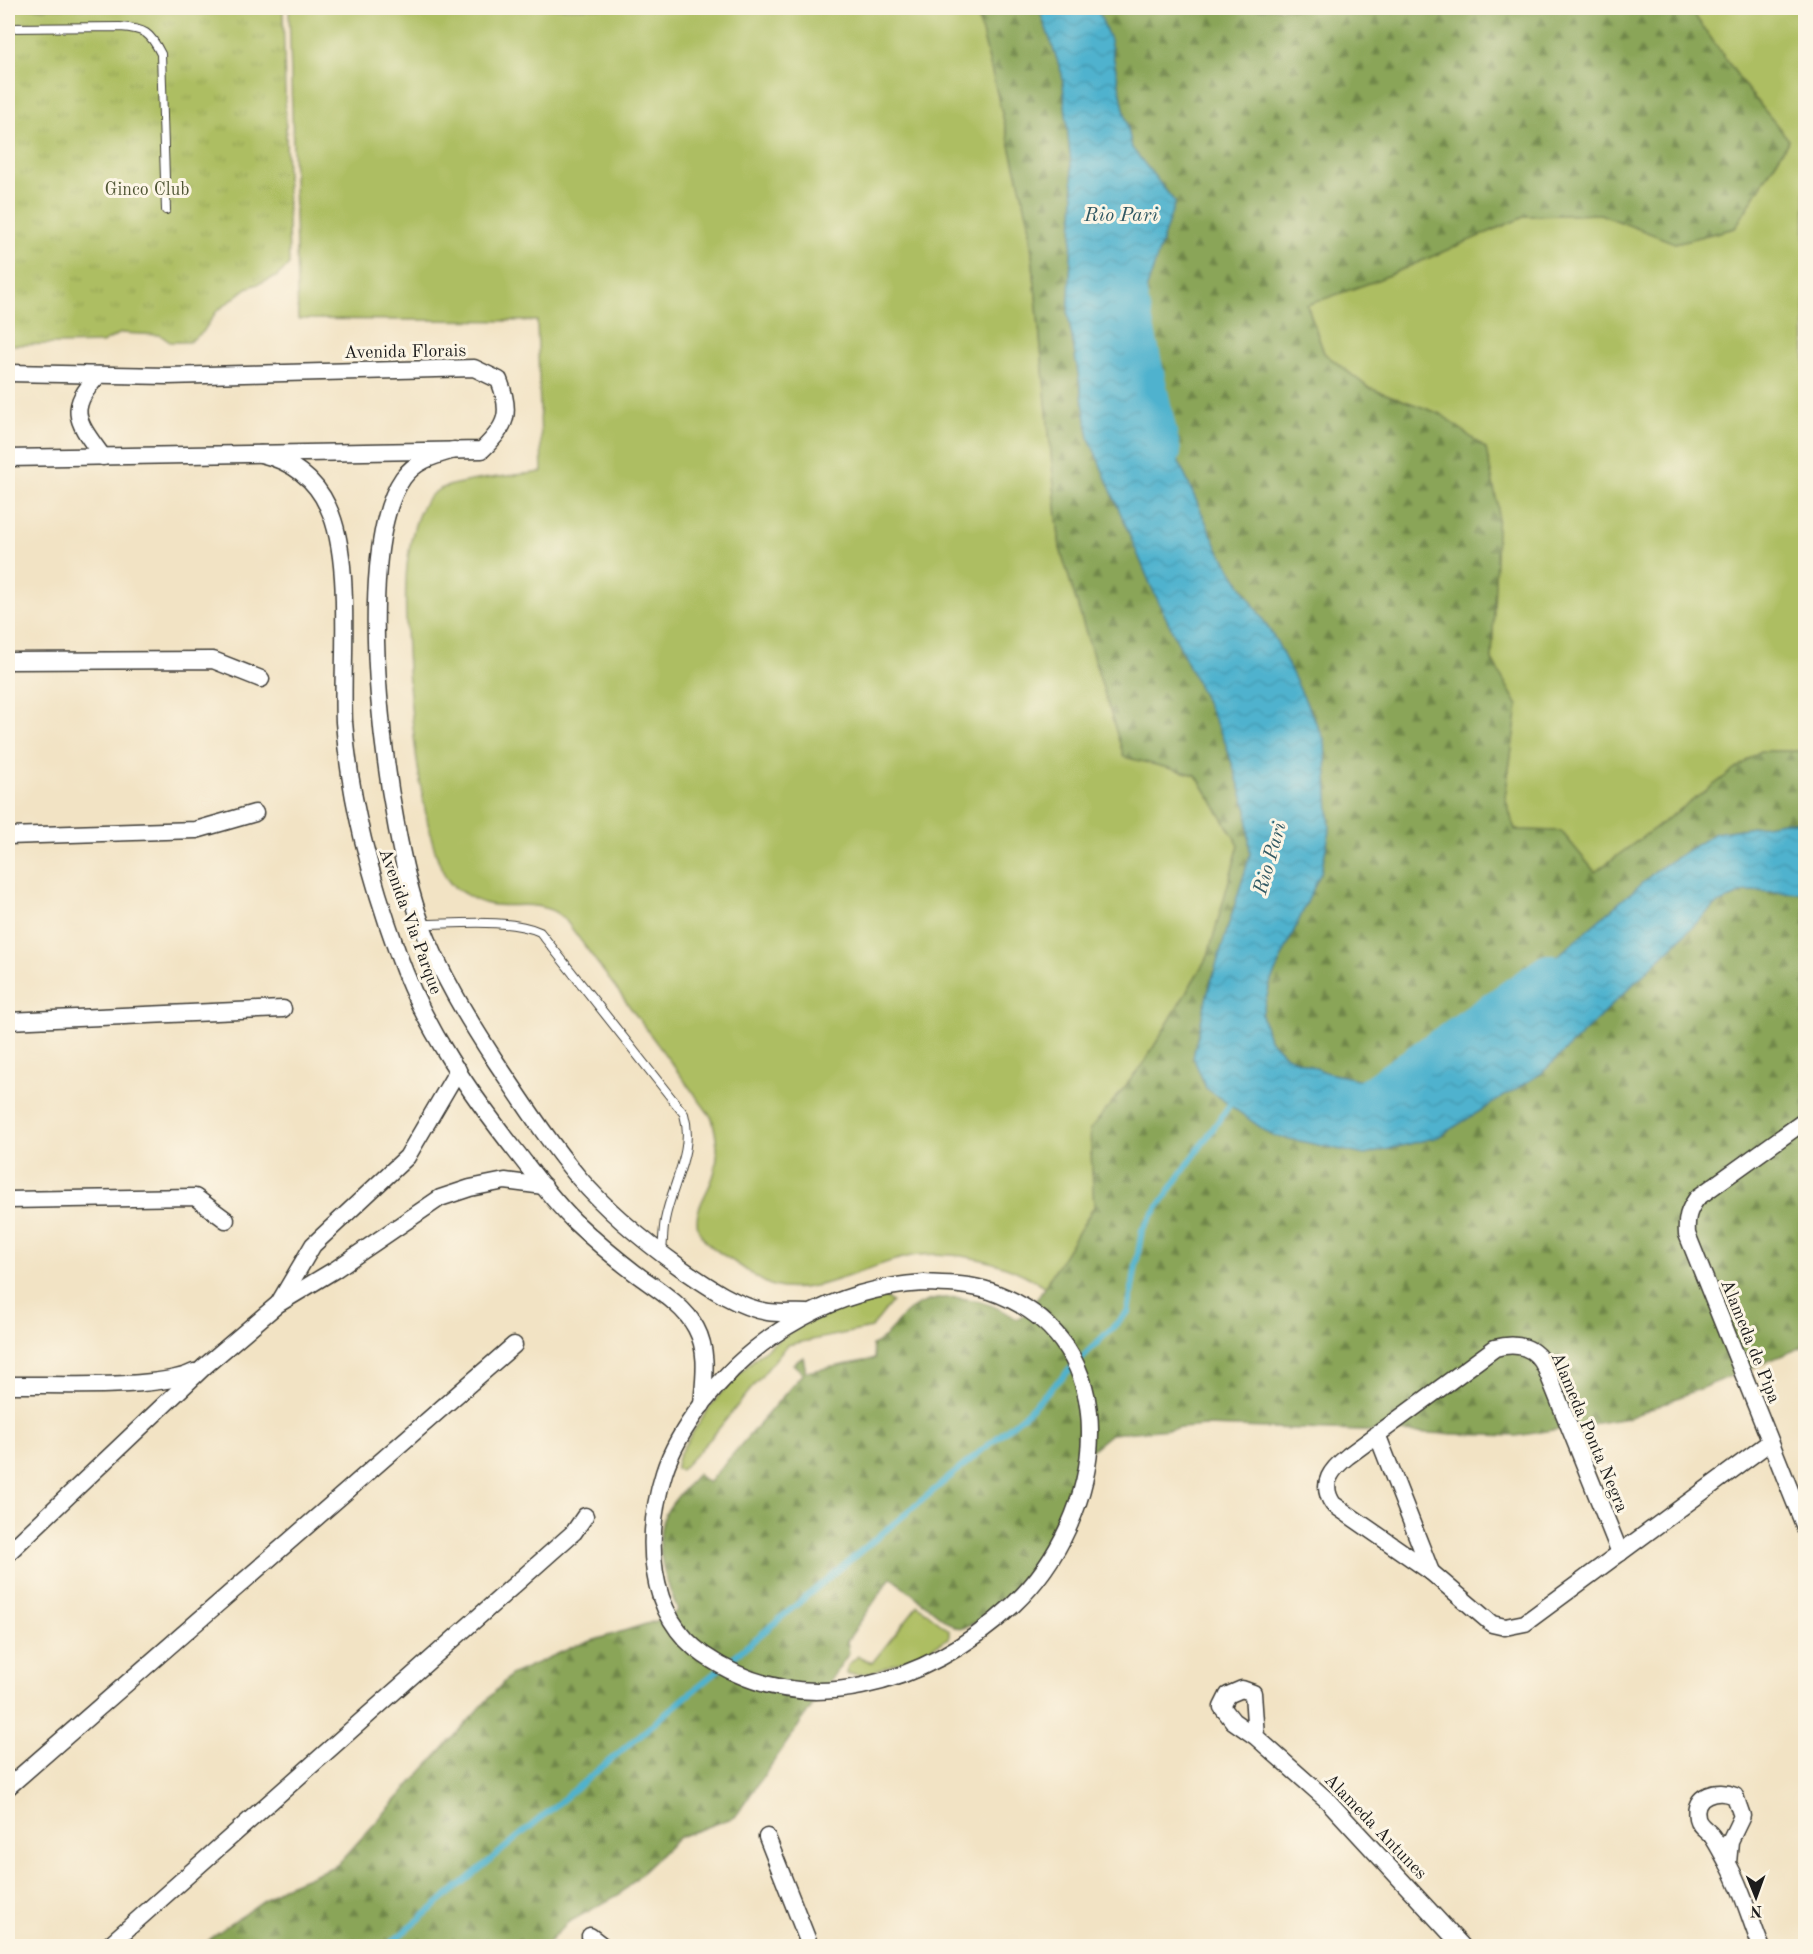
<svg xmlns="http://www.w3.org/2000/svg" width="1813" height="1954" viewBox="0 0 1813 1954" font-family="'Old Standard TT',serif">
  <style>
    .grass { fill: #adbe62; stroke: #646d3f; stroke-width: 1.5 }
    .forest { fill: url(#forest-firs); stroke: #53603a; stroke-width: 1.5 }
    .park { fill: url(#park-tufts); stroke: #646d3f; stroke-width: 1.5 }
    .water { fill: url(#water-waves); stroke: #366775; stroke-width: 1.5 }
    .lines { fill: none; stroke-linecap: round; stroke-linejoin: round }
    .stream { stroke: #4fb2ce; stroke-width: 6 }
    .river { stroke: #4fb2ce; stroke-width: 34 }
    .service-casing { stroke: #3c3a35; stroke-width: 10 }
    .minor-casing { stroke: #3c3a35; stroke-width: 19 }
    .service { stroke: #fff; stroke-width: 8 }
    .minor { stroke: #fff; stroke-width: 16 }
    .labels { text-anchor: middle; stroke-width: 6; stroke-linejoin: round; paint-order: stroke }
    .park-label { font-size: 18px; fill: #4f5534; stroke: #fcf5e5 }
    .street-label { font-size: 18px; fill: #1c1c1c; stroke: #fcf5e5 }
    .water-label { font-size: 20px; font-style: italic; fill: #305863; stroke: #fcf5e5 }
  </style>
  <defs>
    <pattern id="forest-firs" width="22" height="20" patternUnits="userSpaceOnUse" patternTransform="scale(1.5)"><rect width="22" height="20" fill="#8aa558"/><path d="M5 1l3.5 6h-7zM16 11l3.5 6h-7z" fill="#708648"/></pattern>
    <pattern id="park-tufts" width="24" height="20" patternUnits="userSpaceOnUse" patternTransform="scale(1.5)"><rect width="24" height="20" fill="#adbe62"/><path d="M3 7l-1-3M5 7V3M7 7l1-3M15 17l-1-3M17 17v-4M19 17l1-3" fill="none" stroke="#94a354"/></pattern>
    <pattern id="water-waves" width="16" height="10" patternUnits="userSpaceOnUse" patternTransform="scale(1.5)"><rect width="16" height="10" fill="#4fb2ce"/><path d="M0 5q4-4 8 0t8 0" fill="none" stroke="#4498b0"/></pattern>
  </defs>
  <rect width="100%" height="100%" fill="#fcf5e5"/>
  <filter id="ink" filterUnits="userSpaceOnUse"><feTurbulence type="fractalNoise" baseFrequency=".0167" numOctaves="2"/><feDisplacementMap in="SourceGraphic" scale="12" xChannelSelector="R" yChannelSelector="G"/><feConvolveMatrix kernelMatrix="1 2 1 2 8 2 1 2 1" color-interpolation-filters="sRGB"/></filter>
  <filter id="wash" filterUnits="userSpaceOnUse"><feTurbulence type="fractalNoise" baseFrequency=".008" numOctaves="4" result="noise"/><feDisplacementMap in="SourceGraphic" scale="24" xChannelSelector="R" yChannelSelector="G"/><feGaussianBlur stdDeviation="1.35" result="paint"/><feColorMatrix in="noise" values="0 0 0 0 0 0 0 0 0 0 0 0 0 0 0 0 0 1.4 0 .05"/><feComposite in="paint" operator="in"/></filter>
  <g filter="url(#wash)">
    <rect width="100%" height="100%" fill="#f2e3c4"/>
    <g class="grass">
      <path d="M289,8H976L1029,222L1060,548L1124,757L1196,775L1239,845L1208,956L1144,1063L1090,1130L1094,1207L1045,1287C1010,1263 961,1251 919,1255C873,1260 817,1299 773,1286C760,1282 746,1269 734,1262C722,1254 703,1244 698,1228C693,1210 708,1193 713,1177C720,1156 717,1139 712,1118L564,918C559,915 553,910 548,909C519,899 496,915 465,894C460,891 453,887 450,883C416,843 399,613 408,558C411,538 417,504 435,492C452,480 518,475 542,472L537,321L298,319Z"/>
      <path d="M1693,8H1805V751H1760L1595,872L1561,831L1515,830L1505,797L1518,706L1492,660L1494,594L1441,414L1369,388L1324,353L1307,304L1375,281L1526,216L1600,214L1675,243L1735,228L1789,140L1747,89L1693,13Z"/>
      <path d="M883,1296L892,1302L871,1328L787,1345L711,1438L681,1470L676,1469C675,1457 687,1442 693,1432C722,1384 769,1338 822,1316C841,1308 863,1303 883,1296Z"/>
      <path d="M918,1605L949,1630V1638C931,1648 864,1682 847,1673L848,1665L858,1656L872,1663Z"/>
    </g>
    <path class="forest" d="M976,8H1693V13L1747,89L1789,140L1735,228L1675,243L1600,214L1526,216L1375,281L1307,305L1324,353L1369,388L1441,414L1486,449L1498,507L1492,660L1518,706L1505,797L1515,830L1561,831L1595,872L1760,751H1805V1346L1628,1418L1516,1436L1205,1426L1111,1434L1089,1452L1079,1471L1063,1520L1032,1570L997,1607L982,1619L963,1628L954,1627L891,1577L847,1641L849,1653L735,1817L679,1837L620,1894L567,1923L545,1946H204L213,1936L281,1888L337,1865L510,1675L575,1646L672,1616L678,1610C666,1583 652,1544 665,1515C672,1500 687,1487 697,1474L708,1483L803,1373L793,1364L803,1357L806,1372L875,1359L872,1345C889,1338 896,1320 910,1310C942,1288 986,1298 1017,1319L1030,1310L1094,1207L1090,1130L1144,1063L1208,956L1239,845L1196,775L1124,757L1060,548L1029,222Z"/>
    <path class="park" d="M8,8H283L289,265L276,277L247,288L216,312L203,332L189,342H170L160,335L121,333L102,343L8,345Z"/>
    <path class="water" d="M1039,8H1097L1110,40L1132,148L1175,202L1145,294L1137,354L1153,404L1218,549L1276,640L1325,741L1330,830L1321,872L1271,981L1262,1015L1269,1039L1286,1056L1328,1073L1377,1083L1416,1073L1451,1048L1658,869L1715,833L1783,822H1805V893L1746,891L1714,906L1542,1073L1438,1137L1365,1155L1271,1135L1206,1088L1193,1057L1207,995L1250,855L1247,810L1225,742L1151,586L1089,438L1068,315L1074,197L1062,74Z"/>
    <g class="lines">
      <path class="stream" d="M387,1946L1023,1416L1128,1312L1142,1230L1233,1100"/>
      <g class="river">
        <path d="M1129,290L1164,452"/>
        <path d="M1348,1097L1361,1100L1548,971"/>
      </g>
    </g>
  </g>
  <g filter="url(#ink)">
    <g class="lines">
      <g class="service-casing">
        <g id="service">
          <path d="M8,28L120,27C145,29 150,32 161,54L166,210"/>
          <path d="M421,924C454,924 510,918 540,932L684,1114C695,1151 672,1183 665,1220C663,1231 663,1242 662,1253"/>
        </g>
      </g>
      <g class="minor-casing">
        <g id="minor">
          <path d="M8,373L167,376L474,368L499,380C512,413 507,426 482,450L8,458"/>
          <path d="M99,375C65,410 78,422 103,457"/>
          <path d="M454,450C434,456 416,460 403,478C348,556 388,834 421,923C439,972 468,1019 496,1062C523,1102 548,1141 579,1178C608,1212 645,1242 681,1268C707,1286 737,1307 768,1312C781,1314 794,1312 807,1313"/>
          <path d="M261,454C290,461 315,478 328,507C353,559 341,662 344,722C350,803 371,879 398,954C424,1028 470,1093 518,1154C536,1177 554,1202 575,1222C594,1240 614,1257 635,1273C655,1288 684,1305 696,1328C709,1352 704,1379 702,1405"/>
          <path d="M8,661L213,660L261,679"/>
          <path d="M8,836L196,830L255,813"/>
          <path d="M8,1021L283,1009"/>
          <path d="M1806,1120L1697,1198C1688,1211 1686,1218 1687,1234L1806,1530"/>
          <path d="M8,1200L195,1197L226,1220"/>
          <path d="M924,1283C945,1284 969,1284 990,1291C1134,1341 1105,1519 1013,1605C970,1645 920,1674 862,1686C805,1698 752,1688 704,1655C645,1614 645,1534 664,1473C672,1447 687,1424 703,1403C756,1333 836,1288 924,1283Z"/>
          <path d="M280,1301L313,1245L407,1157L458,1070"/>
          <path d="M8,1385C52,1384 158,1390 194,1372"/>
          <path d="M1377,1434L1431,1572L1333,1504C1319,1483 1332,1469 1348,1456L1495,1348C1517,1342 1536,1346 1546,1369L1620,1553"/>
          <path d="M8,1553L205,1366L278,1304L336,1269L440,1198L470,1188L505,1181L544,1186"/>
          <path d="M1431,1572L1492,1624L1505,1627L1525,1623L1770,1442"/>
          <path d="M1256,1737L1253,1693L1242,1689L1228,1695L1222,1707L1233,1721L1256,1737L1328,1801L1462,1946"/>
          <path d="M8,1787L514,1345"/>
          <path d="M767,1837L810,1946"/>
          <path d="M1728,1863L1730,1841L1742,1816L1735,1796C1718,1789 1692,1794 1697,1818C1699,1827 1707,1829 1712,1836C1717,1843 1723,1855 1728,1864C1742,1888 1750,1920 1761,1946"/>
          <path d="M590,1936L603,1946"/>
          <path d="M108,1946L574,1532L585,1516"/>
        </g>
      </g>
      <use href="#service" class="service"/>
      <use href="#minor" class="minor"/>
    </g>
  </g>
  <g class="labels">
    <g class="park-label">
      <text x="147" y="195">Ginco Club</text>
    </g>
    <g class="street-label">
      <text transform="translate(405 351) rotate(-1)" y="6">Avenida Florais</text>
      <text transform="translate(411 921) rotate(70)" y="6">Avenida Via Parque</text>
      <text transform="translate(1751 1341) rotate(68)" y="6">Alameda de Pipa</text>
      <text transform="translate(1590 1432) rotate(67)" y="6">Alameda Ponta Negra</text>
      <text transform="translate(1376 1826) rotate(46)" y="6">Alameda Antunes</text>
    </g>
    <g class="water-label">
      <text x="1121" y="221">Rio Pari</text>
      <text transform="translate(1269 858) rotate(-74)" y="7">Rio Pari</text>
    </g>
  </g>
  <rect width="1813" height="1954" fill="none" stroke="#fcf5e5" stroke-width="30"/>
  <g transform="translate(1756 1897) rotate(179)" stroke="#fcf5e5" stroke-width="4.5" paint-order="stroke">
  <path d="M0-4.5L10 22L0 15L-10 22Z" fill="#1c1c1c"/>
  <text y="-9" font-size="16" font-weight="bold" text-anchor="middle" fill="#1c1c1c">N</text>
  </g>
</svg>
